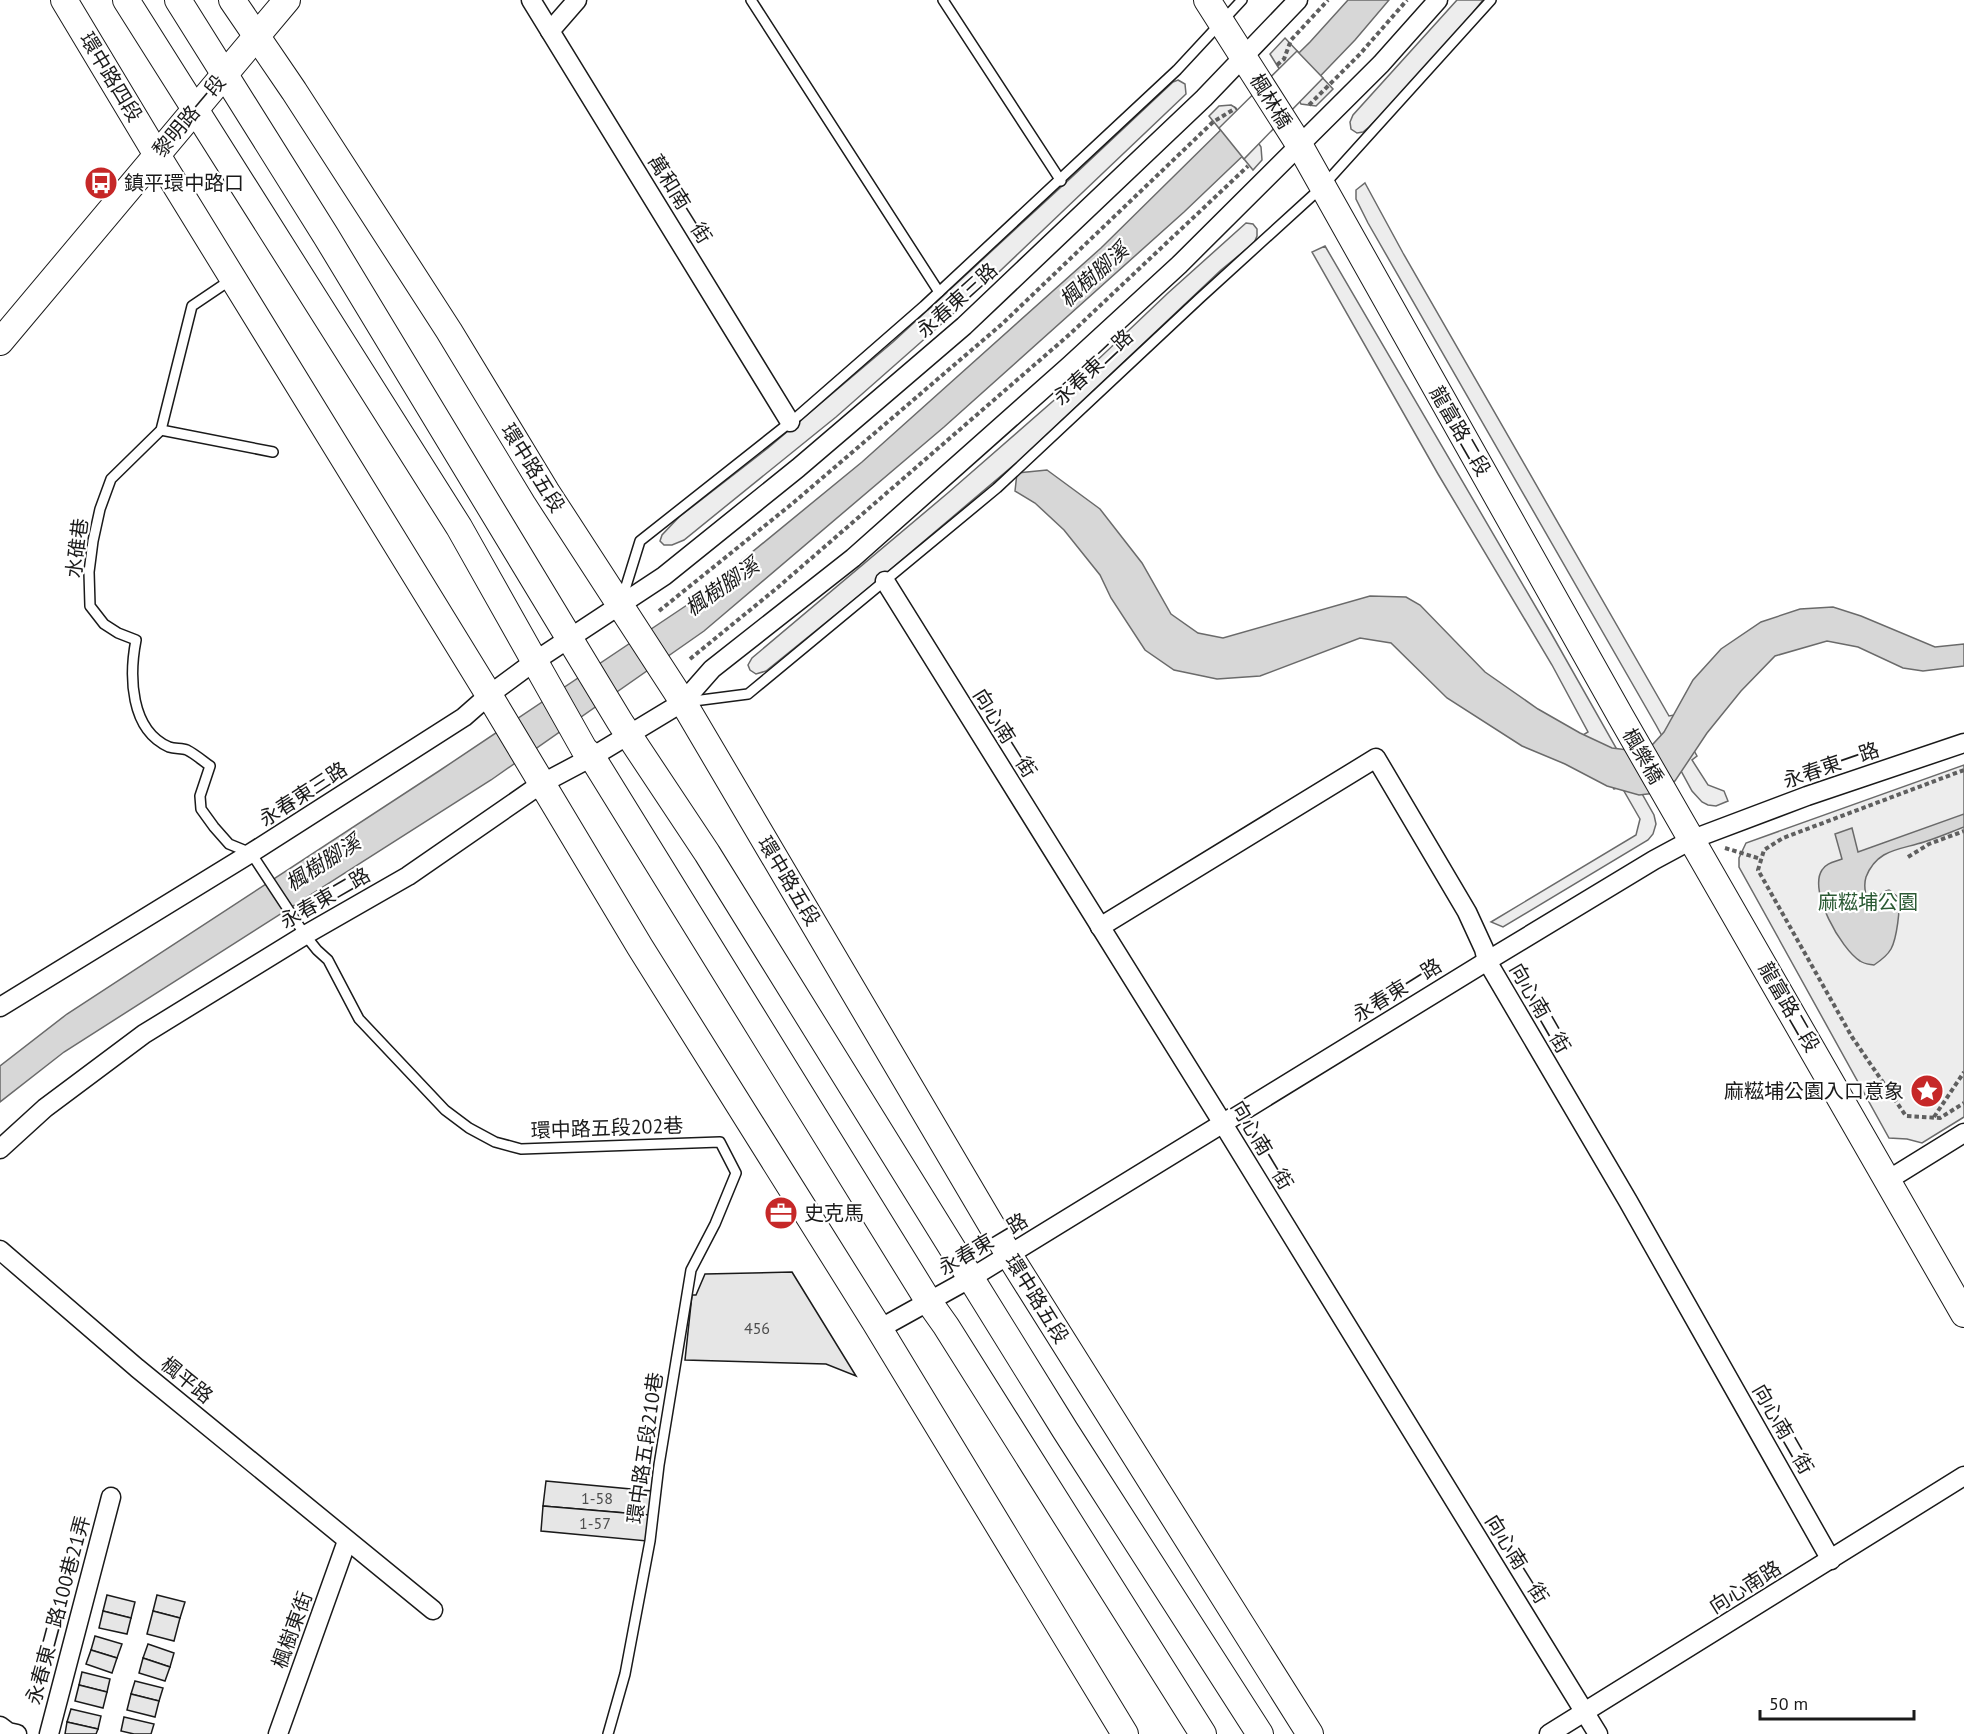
<svg xmlns="http://www.w3.org/2000/svg" width="1964" height="1734" viewBox="0 0 1964 1734" font-family="'PT Sans','Noto Sans TC',sans-serif">
  <style>
    .built { fill: #ededed; stroke: #6a6a6a; stroke-width: 1.5 }
    .water { fill: #d7d7d7; stroke: #6a6a6a; stroke-width: 1.5 }
    .pier { fill: #fff; stroke: #6a6a6a; stroke-width: 1.5 }
    .building { fill: #e6e6e6; stroke: #1a1a1a; stroke-width: 1.5 }
    .lines { fill: none; stroke-linecap: round; stroke-linejoin: round }
    .lane-casing { stroke: #1a1a1a; stroke-width: 12 }
    .street-casing { stroke: #1a1a1a; stroke-width: 21 }
    .secondary-casing { stroke: #1a1a1a; stroke-width: 28 }
    .path { stroke: #5f5f5f; stroke-width: 4; stroke-dasharray: 4.5 3; stroke-linecap: butt }
    .lane { stroke: #fff; stroke-width: 9 }
    .street { stroke: #fff; stroke-width: 18 }
    .secondary { stroke: #fff; stroke-width: 26 }
    .labels { text-anchor: middle; stroke-width: 4.5; stroke-linejoin: round; paint-order: stroke }
    .number-label { font-size: 16px; fill: #4d4d4d }
    .street-label { font-size: 20px; fill: #1a1a1a; stroke: #fff }
    .poi-label { font-size: 20px; fill: #1a1a1a; stroke: #fff; text-anchor: start }
    .park-label { font-size: 20px; fill: #2b5a34; stroke: #fff }
    .water-label { font-size: 21px; font-style: italic; fill: #1a1a1a; stroke: #fff }
  </style>
  <rect width="100%" height="100%" fill="#fff"/>
  <g class="built">
    <path d="M1457,0H1483L1436,59L1369,127L1363,132L1357,133L1351,129L1350,122L1353,115Z"/>
    <path d="M1285,38L1333,89L1316,106L1301,104L1270,54Z"/>
    <path d="M1178,80L1185,84L1186,94L980,290L836,417L684,540L672,545H664L660,541L662,535L679,517L768,448L893,342L1073,176L1173,82Z"/>
    <path d="M1231,105L1236,108L1261,147L1262,160L1253,170L1209,116L1219,106Z"/>
    <path d="M1365,183L1403,253L1669,716L1674,715L1697,756L1692,760L1708,785L1724,791L1728,801L1716,806L1708,805L1702,802L1692,791L1656,725L1368,223L1356,199V190Z"/>
    <path d="M1246,223L1253,224L1257,229V236L1254,243L1221,270L1021,459L871,586L766,671L756,674L750,670L748,665L752,658L949,492L1068,388L1168,293Z"/>
    <path d="M1325,246L1551,633L1654,815L1656,824L1653,834L1648,840L1503,927L1491,922L1636,835L1640,819L1621,786L1614,789L1583,735L1588,732L1552,665L1438,474L1312,252Z"/>
    <path d="M1964,765V1117L1922,1143L1907,1139L1889,1138L1739,867V858L1746,843Z"/>
  </g>
  <g class="water">
    <path d="M1348,0H1389L1355,40L1250,149L1184,212L944,427L704,631L491,780L64,1052L0,1102V1066L67,1014L439,771L690,603L862,462L1101,248L1310,42Z"/>
    <path d="M1047,470L1100,509L1142,563L1171,614L1198,633L1223,638L1370,596L1406,597L1420,605L1485,672L1538,709L1580,733L1612,748L1636,751L1653,744L1664,732L1693,680L1721,649L1761,622L1800,609L1833,607L1861,616L1935,647L1964,644V666L1923,671L1903,668L1858,647L1827,641L1775,656L1741,691L1707,733L1675,781L1656,793L1639,795L1607,786L1565,764L1522,746L1447,698L1391,643L1360,638L1260,676L1217,679L1174,670L1145,650L1111,598L1100,575L1064,530L1035,503L1015,491L1017,473Z"/>
    <path d="M1964,814V827C1951,832 1937,838 1924,842C1899,850 1877,849 1866,877C1863,887 1866,900 1872,908C1876,900 1880,892 1889,890C1890,890 1896,896 1897,896C1902,906 1896,940 1891,949C1887,956 1880,961 1874,965C1869,964 1864,964 1860,961C1841,949 1808,891 1822,870C1826,863 1834,862 1842,859L1835,834L1852,828L1858,852Z"/>
  </g>
  <path class="pier" d="M1297,51L1323,78L1244,159L1219,128Z"/>
  <g class="building">
    <path d="M792,1272L856,1376L826,1364L685,1360L692,1295H696L705,1274Z"/>
    <path d="M546,1481L652,1491L649,1515L543,1506Z"/>
    <path d="M543,1506L649,1515L647,1541L541,1531Z"/>
    <path d="M107,1595L135,1602L131,1618L103,1611Z"/>
    <path d="M157,1595L185,1602L180,1618L153,1611Z"/>
    <path d="M103,1611L131,1618L127,1634L99,1628Z"/>
    <path d="M153,1611L180,1618L174,1641L147,1634Z"/>
    <path d="M95,1636L122,1644L117,1658L91,1650Z"/>
    <path d="M148,1644L174,1653L170,1667L143,1658Z"/>
    <path d="M91,1650L117,1658L112,1673L86,1664Z"/>
    <path d="M143,1658L170,1667L165,1681L139,1673Z"/>
    <path d="M82,1672L110,1679L107,1692L79,1685Z"/>
    <path d="M135,1681L163,1688L159,1701L131,1694Z"/>
    <path d="M79,1685L107,1692L103,1708L75,1701Z"/>
    <path d="M131,1694L159,1701L155,1717L127,1710Z"/>
    <path d="M71,1709L101,1716L98,1729L67,1722Z"/>
    <path d="M124,1717L154,1724L151,1734H134L121,1731Z"/>
    <path d="M67,1722L98,1729L96,1734H65Z"/>
  </g>
  <g class="lines">
    <g class="lane-casing">
      <g id="lane">
        <path d="M751,0L939,292"/>
        <path d="M943,0L1061,181"/>
        <path d="M232,279L192,306L161,430L111,479L100,509L93,541L89,572L90,606L104,624L118,633L136,640C129,676 130,730 169,747C175,749 182,748 187,750C195,754 203,761 210,766L200,796L201,809L214,827L229,844L251,853L305,935L317,950L328,960L359,1019L445,1110L469,1128L495,1142L521,1149L720,1142L736,1173L715,1224L691,1270L659,1465L650,1541L625,1674L608,1734"/>
        <path d="M161,430L273,452"/>
        <path d="M622,599L640,541L798,416L924,306L1177,70L1242,0"/>
        <path d="M686,702L748,694L997,488L1200,298L1322,187L1491,0"/>
      </g>
    </g>
    <g class="street-casing">
      <g id="street">
        <path d="M531,0L790,422"/>
        <path d="M550,31L577,0"/>
        <path d="M885,581L1217,1114L1598,1734"/>
        <path d="M1100,927L1376,758L1467,912L1484,949L1487,961L1628,1201L1831,1560"/>
        <path d="M0,1007L251,853L464,717L489,695L535,661L664,576L798,468L880,398L964,326L1204,98L1298,0"/>
        <path d="M0,1149L45,1108L144,1034L305,935L408,876L541,784L592,757L683,702L712,669L853,558L1069,366L1179,265L1381,64L1438,0"/>
        <path d="M1888,1180L1964,1133"/>
        <path d="M0,1250L137,1368L433,1610"/>
        <path d="M879,1329L971,1278L1487,961L1654,860L1693,839L1807,796L1964,743"/>
        <path d="M0,1726L8,1732L17,1734"/>
        <path d="M49,1734L111,1497"/>
        <path d="M278,1734L347,1541"/>
        <path d="M1549,1734L1964,1476"/>
      </g>
    </g>
    <g class="secondary-casing">
      <g id="secondary">
        <path d="M64,0L157,155L489,695L640,947L875,1322L1125,1734"/>
        <path d="M126,0L459,527L584,749L592,757L929,1302L946,1326L1203,1734"/>
        <path d="M178,0L326,236L620,722L707,853L1065,1430L1260,1734"/>
        <path d="M232,0L294,91L449,331L546,491L683,702L1009,1255L1310,1734"/>
        <path d="M1207,0L1300,146L1621,717L1964,1314"/>
        <path d="M0,342L287,0"/>
      </g>
    </g>
    <g class="path">
      <path d="M1277,65L1284,59L1291,40L1328,0"/>
      <path d="M1309,105L1360,54L1407,0"/>
      <path d="M659,611L793,503L1002,324L1213,122L1236,108"/>
      <path d="M690,659L777,588L1070,334L1248,166"/>
      <path d="M1964,770L1783,838L1764,850L1758,870L1852,1037L1906,1116L1940,1118L1964,1103"/>
      <path d="M1725,848L1761,859"/>
      <path d="M1908,857L1929,844L1964,831"/>
      <path d="M1934,1117L1964,1072"/>
    </g>
    <use href="#lane" class="lane"/>
    <use href="#street" class="street"/>
    <use href="#secondary" class="secondary"/>
  </g>
  <defs>
    <g id="bus-disc" transform="scale(1.725)"><circle r="9.5" fill="#c62828" stroke="#fff"/><path d="M-5-6H5V4H4V6H2V4H-2V6H-4V4H-5ZM-3.5-4V0h7V-4ZM-3.5 1.2v1.5H-2V1.2ZM2 1.2v1.5H3.5V1.2Z" fill="#fff"/></g>
    <g id="sight-disc" transform="scale(1.725)"><circle r="9.5" fill="#c62828" stroke="#fff"/><path d="M0-6L1.8-2.2L6-1.7L2.9 1.2L3.7 5.4L0 3.3L-3.7 5.4L-2.9 1.2L-6-1.7L-1.8-2.2Z" fill="#fff"/></g>
    <g id="office-disc" transform="scale(1.725)"><circle r="9.5" fill="#c62828" stroke="#fff"/><path d="M-6-3h4V-5.5h4V-3h4V5H-6ZM-1-4.5V-3h2v-1.5ZM-6 0V1H6V0Z" fill="#fff"/></g>
  </defs>
  <g fill-rule="evenodd">
    <use href="#bus-disc" x="101" y="183"/>
    <use href="#sight-disc" x="1927" y="1091"/>
    <use href="#office-disc" x="781" y="1213"/>
  </g>
  <g class="labels">
    <g class="number-label">
      <text x="757" y="1334">456</text>
      <text x="597" y="1504">1-58</text>
      <text x="595" y="1529">1-57</text>
    </g>
    <g class="street-label">
      <text transform="translate(111 77) rotate(59)" y="7">環中路四段</text>
      <text transform="translate(1271 101) rotate(58)" y="7">楓林橋</text>
      <text transform="translate(189 116) rotate(-50)" y="7">黎明路一段</text>
      <text transform="translate(680 199) rotate(58)" y="7">萬和南一街</text>
      <text transform="translate(957 300) rotate(-42)" y="7">永春東三路</text>
      <text transform="translate(1093 367) rotate(-43)" y="7">永春東二路</text>
      <text transform="translate(1460 431) rotate(60)" y="7">龍富路二段</text>
      <text transform="translate(533 468) rotate(58)" y="7">環中路五段</text>
      <text transform="translate(77 548) rotate(-83)" y="7">水碓巷</text>
      <text transform="translate(1005 733) rotate(58)" y="7">向心南一街</text>
      <text transform="translate(1643 756) rotate(60)" y="7">楓樂橋</text>
      <text transform="translate(1831 765) rotate(-19)" y="7">永春東一路</text>
      <text transform="translate(303 794) rotate(-33)" y="7">永春東三路</text>
      <text transform="translate(789 881) rotate(59)" y="7">環中路五段</text>
      <text transform="translate(325 898) rotate(-30)" y="7">永春東二路</text>
      <text transform="translate(1397 990) rotate(-32)" y="7">永春東一路</text>
      <text transform="translate(1789 1007) rotate(60)" y="7">龍富路二段</text>
      <text transform="translate(1540 1008) rotate(60)" y="7">向心南二街</text>
      <text transform="translate(607 1128) rotate(-2)" y="7">環中路五段202巷</text>
      <text transform="translate(1262 1145) rotate(59)" y="7">向心南一街</text>
      <text transform="translate(983 1244) rotate(-31)" y="7">永春東一路</text>
      <text transform="translate(1037 1299) rotate(58)" y="7">環中路五段</text>
      <text transform="translate(187 1380) rotate(39)" y="7">楓平路</text>
      <text transform="translate(1783 1429) rotate(60)" y="7">向心南二街</text>
      <text transform="translate(645 1448) rotate(-82)" y="7">環中路五段210巷</text>
      <text transform="translate(1517 1559) rotate(58)" y="7">向心南一街</text>
      <text transform="translate(1745 1587) rotate(-32)" y="7">向心南路</text>
      <text transform="translate(58 1610) rotate(-75)" y="7">永春東二路100巷21弄</text>
      <text transform="translate(292 1630) rotate(-70)" y="7">楓樹東街</text>
    </g>
    <g class="poi-label">
      <text x="124" y="190">鎮平環中路口</text>
      <text x="1904" y="1098" text-anchor="end">麻糍埔公園入口意象</text>
      <text x="804" y="1220">史克馬</text>
    </g>
    <g class="park-label">
      <text x="1868" y="909">麻糍埔公園</text>
    </g>
    <g class="water-label">
      <text transform="translate(1094 275) rotate(-42)" y="7">楓樹腳溪</text>
      <text transform="translate(722 587) rotate(-35)" y="7">楓樹腳溪</text>
      <text transform="translate(323 863) rotate(-33)" y="7">楓樹腳溪</text>
    </g>
  </g>
  <path d="M1760 1710v9h154v-9" fill="none" stroke="#1a1a1a" stroke-width="3"/>
  <text x="1769" y="1710" font-size="18" fill="#1a1a1a" stroke="#ffffff" stroke-width="4.5" paint-order="stroke">50 m</text>
</svg>
